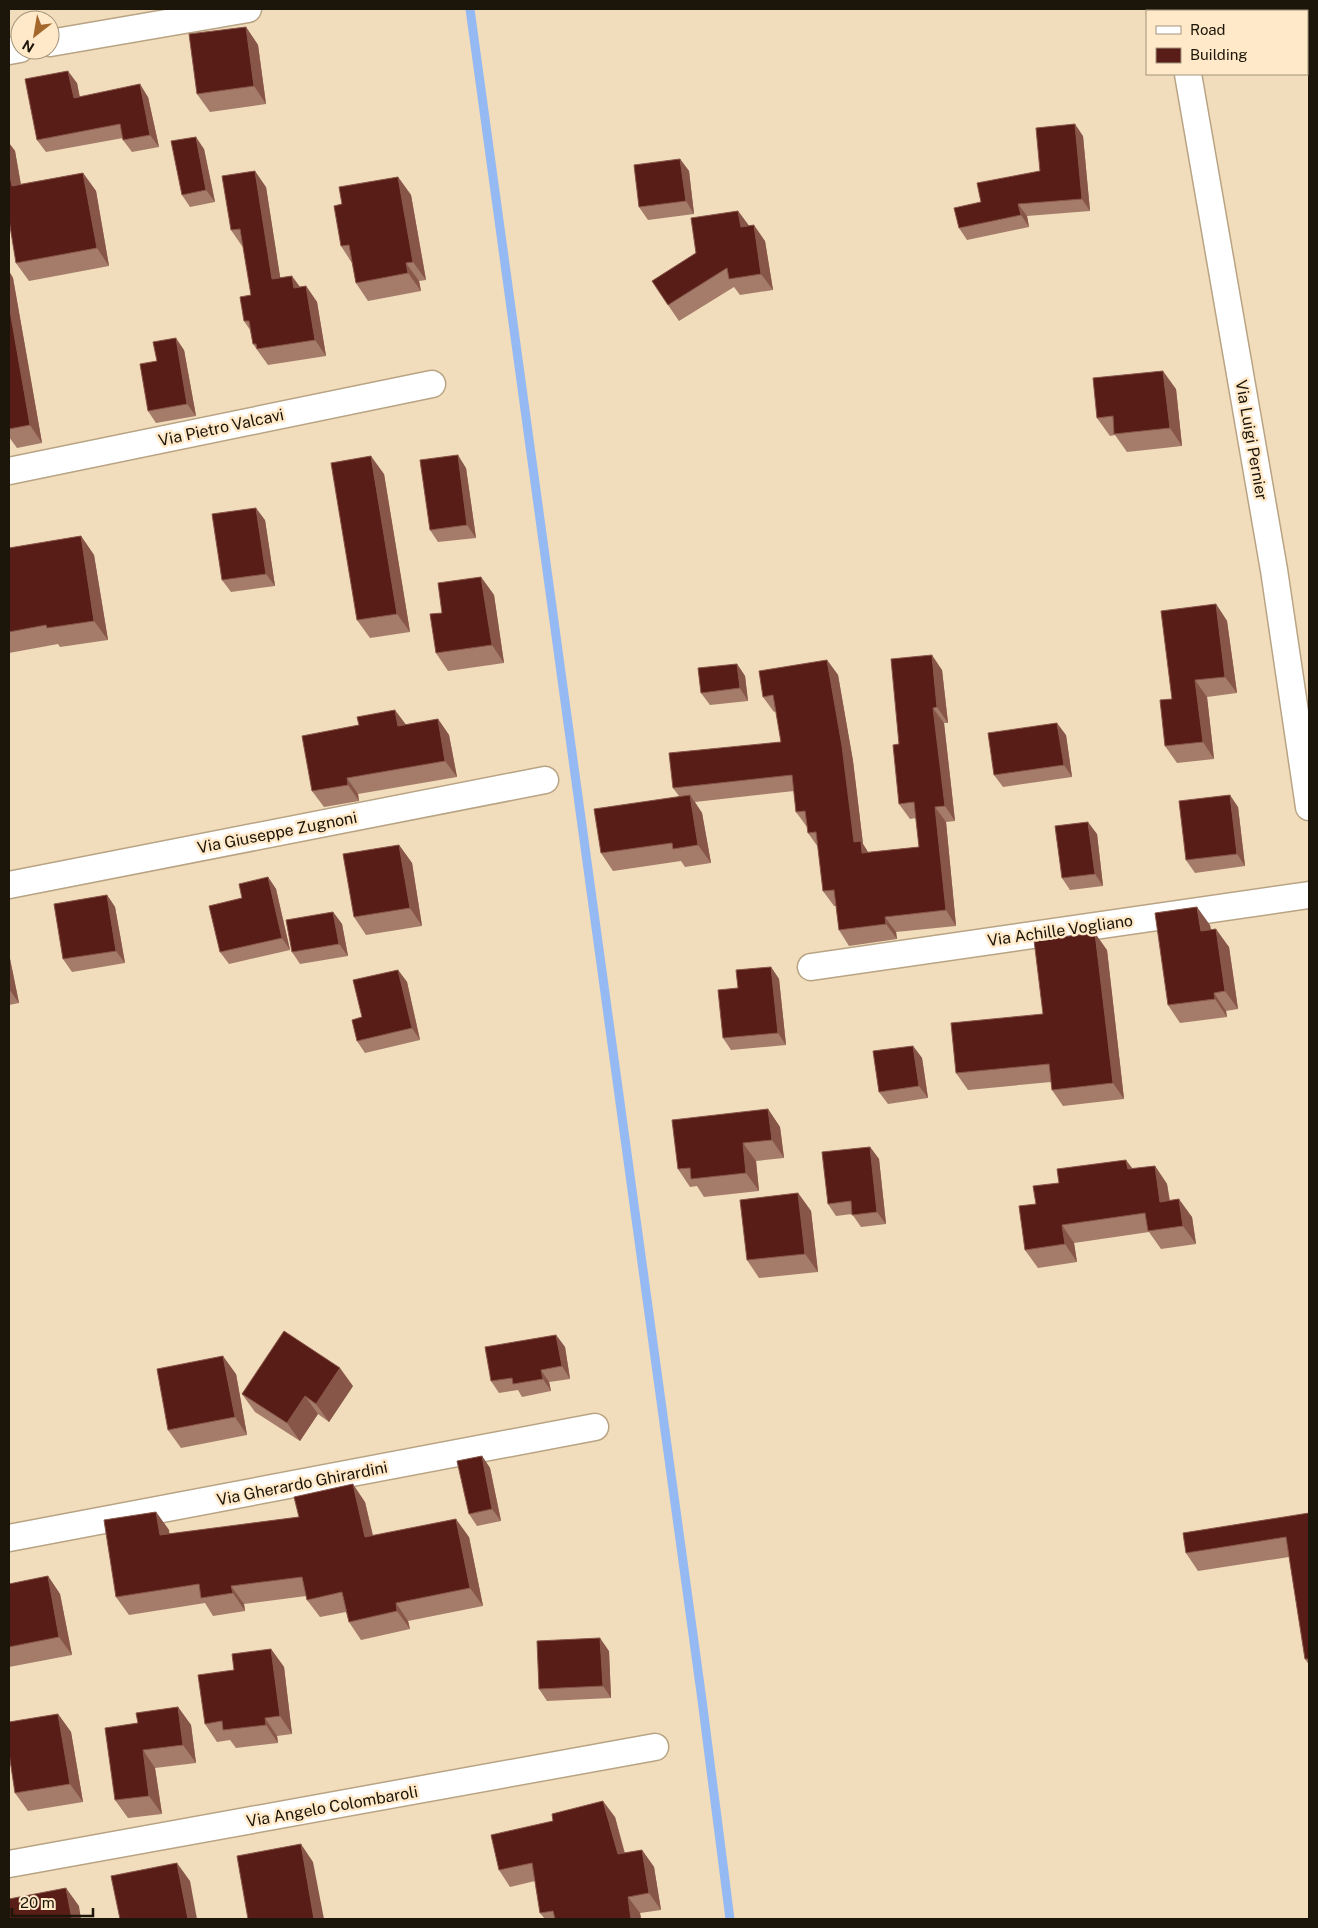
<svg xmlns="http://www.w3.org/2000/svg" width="1318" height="1928" viewBox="0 0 1318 1928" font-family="'Public Sans',sans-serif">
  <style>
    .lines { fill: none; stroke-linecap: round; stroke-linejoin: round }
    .stream { stroke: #95b9f2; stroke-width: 9 }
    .minor-casing { stroke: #b8a484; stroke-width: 29 }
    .minor { stroke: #fff; stroke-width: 26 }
    .wall { fill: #a57c6a }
    .shaded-wall { fill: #875649 }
    .building { fill: #591d18; stroke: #875649 }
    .labels { text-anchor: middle; stroke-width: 5; stroke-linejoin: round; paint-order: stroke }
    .street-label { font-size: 16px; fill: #1c1509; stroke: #ffe9c8 }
  </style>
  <rect width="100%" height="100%" fill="#f1dcbb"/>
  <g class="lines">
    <path class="stream" d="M470,9L702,1700L730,1919"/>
    <g class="minor-casing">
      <g id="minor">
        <path d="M1176,9V11"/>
        <path d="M50,43L248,9"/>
        <path d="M9,51L20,49"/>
        <path d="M1188,74L1274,570L1309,807"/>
        <path d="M9,471L432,384"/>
        <path d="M9,885L545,780"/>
        <path d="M811,967L1309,895"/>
        <path d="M9,1538L595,1427"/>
        <path d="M9,1864L655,1747"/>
      </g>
    </g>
    <use href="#minor" class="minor"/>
  </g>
  <g class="wall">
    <path d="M246,27L258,45L266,104L210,112L197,94Z"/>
    <path d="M77,83L80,97H148L159,147L132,152L123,140V138L46,152L37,140Z"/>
    <path d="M1083,136L1090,211L1027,216L1029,227L967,240L959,228L981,202L1040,171Z"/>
    <path d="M9,143L15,151L21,184L83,173L96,191L109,266L29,281L16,263L10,224H9Z"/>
    <path d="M204,149L215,202L190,207L182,195Z"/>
    <path d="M680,159L689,171L694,214L648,220L639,207Z"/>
    <path d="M398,177L411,195L426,280L419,281L421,291L368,301L356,283L352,263L341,246L342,204Z"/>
    <path d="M266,187L280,278L300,287L306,286L317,302L326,356L268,365L253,344L250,330L244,321L251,295L243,246H242L231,230Z"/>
    <path d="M738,211L749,226L765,241L773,290L740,295L734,287L679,321L668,305L696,253Z"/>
    <path d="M9,271L13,278L42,443L17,448L9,437Z"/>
    <path d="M184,350L196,416L156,423L148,411L157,361Z"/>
    <path d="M1176,389L1182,446L1127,452L1115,435L1110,436L1097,418Z"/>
    <path d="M466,468L476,538L438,542L430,530Z"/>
    <path d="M384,474L410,632L370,638L357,620Z"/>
    <path d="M265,520L275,586L231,592L222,580Z"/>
    <path d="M81,536L94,555L108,640L60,647L58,644L9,653V548Z"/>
    <path d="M481,577L494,595L504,663L448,671L436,653L442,613Z"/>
    <path d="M1216,604L1227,621L1237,693L1207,697L1214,759L1177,763L1165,746L1172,699Z"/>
    <path d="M827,660L838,675L853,761L863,844L868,852L919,847L916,818L910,819L899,804V744L942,670L948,723H944L955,821L946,822L956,926L896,932L897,939L849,946L839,930L836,906H834L823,891L818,847L808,833L807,827L796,812L794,791L695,802L702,813L711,863L685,867L681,861L613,871L601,853L679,796L673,788L781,742L776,711L774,712L763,697Z"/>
    <path d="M737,664L745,676L748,701L710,705L701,693Z"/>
    <path d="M438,719L449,735L457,777L358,794L359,801L324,807L312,791L406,725Z"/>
    <path d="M1066,735L1072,777L1003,787L994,775Z"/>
    <path d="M1238,807L1245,866L1195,873L1186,860Z"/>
    <path d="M1097,834L1103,886L1070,890L1062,878Z"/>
    <path d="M399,845L412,863L422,926L366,935L354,917Z"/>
    <path d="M268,877L276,889L290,950L229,964L220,952L242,898Z"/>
    <path d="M107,895L115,907L125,963L72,972L63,959Z"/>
    <path d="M333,912L342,924L348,956L300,964L292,952Z"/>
    <path d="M1210,925L1211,929L1229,947L1238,1009L1226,1011L1227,1017L1180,1023L1168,1005Z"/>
    <path d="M1107,950L1124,1099L1063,1106L1052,1090L1051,1082L968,1090L956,1073L1043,1014Z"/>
    <path d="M9,954L19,1003L9,1005Z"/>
    <path d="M771,967L779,979L786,1045L731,1050L723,1038Z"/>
    <path d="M398,970L407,982L420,1040L365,1053L357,1041L362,1017Z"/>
    <path d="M913,1046L922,1058L928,1098L888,1104L879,1092Z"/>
    <path d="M768,1109L780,1127L784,1158L756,1161L759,1191L704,1197L697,1186L690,1187L678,1169Z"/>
    <path d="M870,1147L879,1159L886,1224L861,1227L852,1214L836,1216L828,1204Z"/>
    <path d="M1155,1166L1167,1184L1170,1200L1192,1217L1196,1244L1161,1249L1149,1232L1074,1243L1077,1262L1038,1268L1025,1250L1036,1204L1059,1183L1132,1169Z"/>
    <path d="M798,1193L811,1211L818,1272L759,1278L747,1260Z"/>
    <path d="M556,1335L565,1347L570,1379L549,1382L551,1391L522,1397L518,1390L499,1393L491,1381Z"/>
    <path d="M236,1374L247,1435L181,1448L168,1430Z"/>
    <path d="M353,1386L329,1422L318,1414L300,1441L255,1412L242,1394Z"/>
    <path d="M482,1456L490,1468L501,1521L477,1526L469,1514Z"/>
    <path d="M365,1502L373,1535L469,1537L483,1606L408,1621L410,1629L361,1640L349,1622L346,1612L320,1617L307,1600L306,1596L244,1604L245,1611L213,1616L205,1603L129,1615L116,1597L156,1512L169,1530V1534L299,1517Z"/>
    <path d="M1309,1513V1665L1305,1659L1289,1557L1198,1571L1186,1553Z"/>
    <path d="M48,1576L60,1594L72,1655L9,1667V1584Z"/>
    <path d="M271,1649L284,1667L292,1734L277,1736L278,1743L236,1748L230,1740L217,1742L205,1724L234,1670Z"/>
    <path d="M609,1651L611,1698L547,1701L539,1689Z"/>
    <path d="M178,1707L191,1725L196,1763L155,1768L162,1814L128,1818L115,1800L138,1723Z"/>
    <path d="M58,1714L71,1732L83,1802L28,1811L15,1793Z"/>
    <path d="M615,1817L625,1853L642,1850L654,1867L661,1910L640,1913L641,1919H545L540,1913L535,1881L510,1887L499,1870Z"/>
  </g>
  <g class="shaded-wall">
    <path d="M246,27L258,45L266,104L254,86Z"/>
    <path d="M68,71L77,83L82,111L74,98Z"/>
    <path d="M140,84L148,97L159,147L150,135Z"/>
    <path d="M1075,124L1083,136L1090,211L1082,199Z"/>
    <path d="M196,137L204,149L215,202L206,190Z"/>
    <path d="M9,143L15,151L24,204L12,186L9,170Z"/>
    <path d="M680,159L689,171L694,214L686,201Z"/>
    <path d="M255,171L266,187L283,295L272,279Z"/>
    <path d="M83,173L96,191L109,266L97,248Z"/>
    <path d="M398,177L411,195L426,280L413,262Z"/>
    <path d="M1018,204L1027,216L1029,227L1021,215Z"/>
    <path d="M738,211L750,227H741Z"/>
    <path d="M754,225L765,241L773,290L761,274Z"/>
    <path d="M406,263L419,281L421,291L408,273Z"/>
    <path d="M9,271L13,278L42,443L30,425L9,305Z"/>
    <path d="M292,276L303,291L294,288Z"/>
    <path d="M306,286L317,302L326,356L315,340Z"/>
    <path d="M176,338L184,350L196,416L187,404Z"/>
    <path d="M1163,371L1176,389L1182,446L1170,428Z"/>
    <path d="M458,455L466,468L476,538L467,525Z"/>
    <path d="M371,456L384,474L410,632L397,614Z"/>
    <path d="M256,508L265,520L275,586L266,574Z"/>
    <path d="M81,536L94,555L108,640L94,621Z"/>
    <path d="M481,577L494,595L504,663L492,645Z"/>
    <path d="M1216,604L1227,621L1237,693L1225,677Z"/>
    <path d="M932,655L942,670L948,723L937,707Z"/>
    <path d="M827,660L838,675L853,761L863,844L871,857H864L854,842Z"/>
    <path d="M737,664L745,676L748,701L740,688Z"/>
    <path d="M1195,680L1207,697L1214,759L1203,742Z"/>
    <path d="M933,708L944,723L955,821L945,806Z"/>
    <path d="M395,710L407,726H398Z"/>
    <path d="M438,719L449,735L457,777L445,761Z"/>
    <path d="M1057,723L1066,735L1072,777L1064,765Z"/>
    <path d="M347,778L358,794L359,801L348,785Z"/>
    <path d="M690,795L702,813L711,863L698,845Z"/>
    <path d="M1230,795L1238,807L1245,866L1237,854Z"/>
    <path d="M935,807L946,822L956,926L946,910Z"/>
    <path d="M1088,822L1097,834L1103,886L1095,874Z"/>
    <path d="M399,845L412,863L422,926L410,908Z"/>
    <path d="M268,877L276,889L290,950L282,938Z"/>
    <path d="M107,895L115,907L125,963L116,951Z"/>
    <path d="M1197,907L1210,925L1213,949L1201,931Z"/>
    <path d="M333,912L342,924L348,956L339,944Z"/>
    <path d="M885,917L896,932L897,939L886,924Z"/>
    <path d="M1216,929L1229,947L1238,1009L1225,991Z"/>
    <path d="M1095,933L1107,950L1124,1099L1113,1083Z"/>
    <path d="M9,954L19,1003L9,989Z"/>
    <path d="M771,967L779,979L786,1045L778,1033Z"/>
    <path d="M398,970L407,982L420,1040L412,1028Z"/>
    <path d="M1214,993L1226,1011L1227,1017L1215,999Z"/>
    <path d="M913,1046L922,1058L928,1098L919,1086Z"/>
    <path d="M768,1109L780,1127L784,1158L772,1140Z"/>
    <path d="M743,1143L756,1161L759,1191L746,1173Z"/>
    <path d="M870,1147L879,1159L886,1224L877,1212Z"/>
    <path d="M1126,1160L1139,1177L1128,1169Z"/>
    <path d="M1155,1166L1167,1184L1172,1220L1160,1202Z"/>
    <path d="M798,1193L811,1211L818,1272L805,1254Z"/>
    <path d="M1179,1199L1192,1217L1196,1244L1183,1226Z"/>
    <path d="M1062,1225L1074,1243L1077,1262L1065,1244Z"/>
    <path d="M556,1335L565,1347L570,1379L562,1366Z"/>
    <path d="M223,1356L236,1374L247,1435L235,1417Z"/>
    <path d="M340,1368L353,1386L329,1422L316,1404Z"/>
    <path d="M541,1370L549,1382L551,1391L543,1379Z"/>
    <path d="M305,1396L318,1414L300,1441L287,1423Z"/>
    <path d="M482,1456L490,1468L501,1521L492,1509Z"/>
    <path d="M353,1484L365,1502L377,1555L365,1537Z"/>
    <path d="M156,1512L169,1530L172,1553L160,1535Z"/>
    <path d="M456,1519L469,1537L483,1606L470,1588Z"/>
    <path d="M48,1576L60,1594L72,1655L59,1637Z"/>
    <path d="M231,1586L244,1604L245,1611L233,1593Z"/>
    <path d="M396,1603L408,1621L410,1629L397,1611Z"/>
    <path d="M600,1638L609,1651L611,1698L603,1686Z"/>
    <path d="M271,1649L284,1667L292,1734L280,1716Z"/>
    <path d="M178,1707L191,1725L196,1763L183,1745Z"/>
    <path d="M58,1714L71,1732L83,1802L70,1784Z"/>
    <path d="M265,1718L277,1736L278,1743L266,1725Z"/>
    <path d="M143,1750L155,1768L162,1814L149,1796Z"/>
    <path d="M603,1801L615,1817L629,1871L618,1854Z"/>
    <path d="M301,1844L313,1862L324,1919H314Z"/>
    <path d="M642,1850L654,1867L661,1910L649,1893Z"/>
    <path d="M177,1863L190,1881L197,1919H188Z"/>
    <path d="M66,1888L79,1906L81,1919H72Z"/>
    <path d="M628,1897L640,1913L641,1919H631Z"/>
  </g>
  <g class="building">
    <path d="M246,27L254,86L197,94L189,34Z"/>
    <path d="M68,71L74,98L140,84L150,135L123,140L120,124L37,140L25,79Z"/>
    <path d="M1075,124L1082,199L1018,204L1021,215L959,228L954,208L981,202L977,183L1040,171L1036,128Z"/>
    <path d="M196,137L206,190L182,195L171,141Z"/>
    <path d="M680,159L686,201L639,207L634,165Z"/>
    <path d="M9,170L12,186L83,173L97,248L16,263L9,220Z"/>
    <path d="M255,171L272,279L292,276L294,288L306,286L315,340L257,349L256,344H253L249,321H244L240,297L251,295L240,229L231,230L222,176Z"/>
    <path d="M398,177L413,262L406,263L408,273L356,283L349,245L341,246L334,206L342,204L339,187Z"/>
    <path d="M738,211L741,227L754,225L761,274L729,279L727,268L668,305L652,281L696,253L691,218Z"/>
    <path d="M9,305L30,425L9,429Z"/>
    <path d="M176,338L187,404L148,411L140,364L157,361L153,342Z"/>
    <path d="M1163,371L1170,428L1114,434L1113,416L1097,418L1093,378Z"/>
    <path d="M458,455L467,525L430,530L420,460Z"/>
    <path d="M371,456L397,614L357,620L331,463Z"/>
    <path d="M256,508L266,574L222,580L212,514Z"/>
    <path d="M81,536L94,621L47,628L46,625L9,632V548Z"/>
    <path d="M481,577L492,645L436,653L430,614L442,613L438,583Z"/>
    <path d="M1216,604L1225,677L1195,680L1203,742L1165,746L1160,700L1172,699L1161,611Z"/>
    <path d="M932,655L937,707L933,708L945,806L935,807L946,910L885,917L886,924L839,930L834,890L823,891L816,832L808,833L805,811L796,812L792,775L673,788L669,753L781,742L773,695L763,697L759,671L827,660L842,746L854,842L861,841L862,853L919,847L914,802L899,804L893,745L899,744L891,659Z"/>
    <path d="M737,664L740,688L701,693L698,668Z"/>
    <path d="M395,710L398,726L438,719L445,761L347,778L348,785L312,791L302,736L359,725L357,717Z"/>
    <path d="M1057,723L1064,765L994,775L988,733Z"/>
    <path d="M690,795L698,845L673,849L672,843L601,853L594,809Z"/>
    <path d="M1230,795L1237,854L1186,860L1179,801Z"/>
    <path d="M1088,822L1095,874L1062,878L1055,826Z"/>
    <path d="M399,845L410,908L354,917L343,854Z"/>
    <path d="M268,877L282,938L220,952L209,906L242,898L239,884Z"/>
    <path d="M107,895L116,951L63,959L54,904Z"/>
    <path d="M1197,907L1201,931L1216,929L1225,991L1214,993L1215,999L1168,1005L1155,913Z"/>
    <path d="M333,912L339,944L292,952L286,920Z"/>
    <path d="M1095,933L1113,1083L1052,1090L1049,1064L956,1073L951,1023L1043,1014L1034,940Z"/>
    <path d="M771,967L778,1033L723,1038L718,990L738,988L736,970Z"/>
    <path d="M398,970L412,1028L357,1041L352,1020L362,1017L353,980Z"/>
    <path d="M913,1046L919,1086L879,1092L873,1051Z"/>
    <path d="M768,1109L772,1140L743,1143L746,1173L691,1179L690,1168L678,1169L672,1120Z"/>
    <path d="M870,1147L877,1212L852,1215L851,1201L828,1204L822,1152Z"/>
    <path d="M1126,1160L1128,1169L1155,1166L1160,1202L1179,1199L1183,1226L1148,1231L1145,1213L1062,1225L1065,1244L1025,1250L1019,1206L1036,1204L1033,1186L1059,1183L1057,1169Z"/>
    <path d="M798,1193L805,1254L747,1260L740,1200Z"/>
    <path d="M284,1331L340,1368L316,1404L305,1396L287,1423L242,1394Z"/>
    <path d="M556,1335L562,1366L541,1370L543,1379L513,1384L512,1378L491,1381L485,1347Z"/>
    <path d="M223,1356L235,1417L168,1430L157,1369Z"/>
    <path d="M482,1456L492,1509L469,1514L457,1461Z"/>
    <path d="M353,1484L365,1537L456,1519L470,1588L396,1603L397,1611L349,1622L342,1592L307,1600L302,1577L231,1586L233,1593L201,1598L199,1584L116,1597L104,1520L156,1512L160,1535L299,1517L294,1497Z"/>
    <path d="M1309,1513V1659H1305L1286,1537L1186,1553L1183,1533Z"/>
    <path d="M48,1576L59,1637L9,1647V1584Z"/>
    <path d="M600,1638L603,1686L539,1689L537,1641Z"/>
    <path d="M271,1649L280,1716L265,1718L266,1725L223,1730L222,1721L205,1724L198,1675L234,1670L232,1654Z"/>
    <path d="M178,1707L183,1745L143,1750L149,1796L115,1800L105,1728L138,1723L136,1713Z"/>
    <path d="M58,1714L70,1784L15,1793L9,1753V1722Z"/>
    <path d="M603,1801L618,1854L642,1850L649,1893L628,1897L631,1919H555L553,1911L540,1913L532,1863L499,1870L491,1835L553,1821L552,1814Z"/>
    <path d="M301,1844L314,1919H248L237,1856Z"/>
    <path d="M177,1863L188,1919H120L111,1876Z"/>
    <path d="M66,1888L72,1919H9V1899Z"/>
  </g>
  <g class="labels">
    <g class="street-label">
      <text transform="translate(221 427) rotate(-12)" y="6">Via Pietro Valcavi</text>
      <text transform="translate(1252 440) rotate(80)" y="6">Via Luigi Pernier</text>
      <text transform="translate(277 832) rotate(-11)" y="6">Via Giuseppe Zugnoni</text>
      <text transform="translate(1060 930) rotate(-8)" y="6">Via Achille Vogliano</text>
      <text transform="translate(302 1483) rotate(-11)" y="6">Via Gherardo Ghirardini</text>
      <text transform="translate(332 1806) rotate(-10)" y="6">Via Angelo Colombaroli</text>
    </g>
  </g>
  <rect width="1318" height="1928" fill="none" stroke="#1c1509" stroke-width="20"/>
  <rect x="1146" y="10" width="162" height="65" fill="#ffe9c8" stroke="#a4947c"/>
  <rect x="1156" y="26" width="25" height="8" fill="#ffffff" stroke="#a4947c"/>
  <text x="1190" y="35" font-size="15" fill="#1c1509">Road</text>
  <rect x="1156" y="48" width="25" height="15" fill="#591d18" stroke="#a4947c"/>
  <text x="1190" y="60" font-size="15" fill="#1c1509">Building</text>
  <g transform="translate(35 35) rotate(211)"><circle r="24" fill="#ffe9c8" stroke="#a4947c"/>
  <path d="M0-4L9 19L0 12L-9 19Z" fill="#a4672b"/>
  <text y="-8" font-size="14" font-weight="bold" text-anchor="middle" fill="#1c1509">N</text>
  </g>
  <path d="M12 1908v8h81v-8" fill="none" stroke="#1c1509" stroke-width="2.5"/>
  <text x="20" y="1908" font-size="15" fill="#1c1509" stroke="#ffe9c8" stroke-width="4" paint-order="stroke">20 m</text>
</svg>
